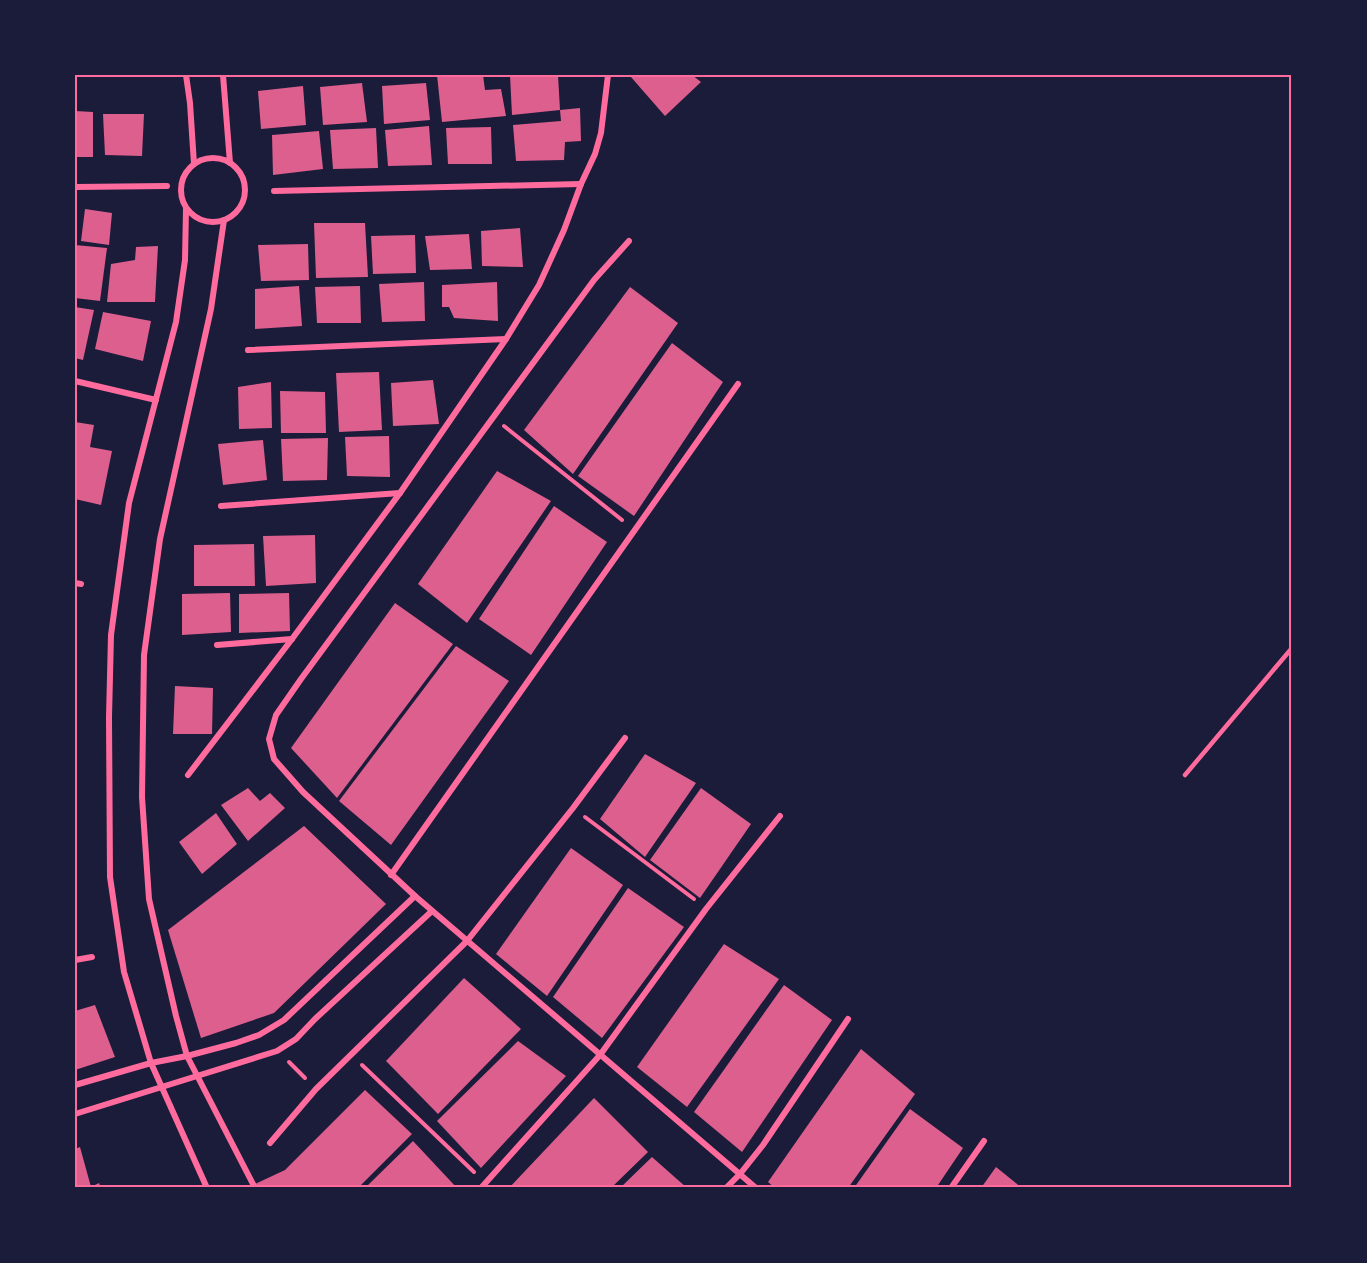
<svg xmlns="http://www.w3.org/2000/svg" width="1367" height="1263" viewBox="0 0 1367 1263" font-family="'IBM Plex Serif',serif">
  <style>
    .building { fill: #dd5f8e }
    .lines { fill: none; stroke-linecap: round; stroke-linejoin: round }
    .path { stroke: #ff6b9d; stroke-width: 4 }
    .service { stroke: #ff6b9d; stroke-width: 4.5 }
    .minor { stroke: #ff6b9d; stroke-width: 6 }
    .neatline { fill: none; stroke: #ff6b9d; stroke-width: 2 }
  </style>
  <rect width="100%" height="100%" fill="#1b1b3a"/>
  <g class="building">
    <path d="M437,75H483L485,90L501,89L506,116L442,122Z"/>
    <path d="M510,75H558L560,110L580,108L581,141L565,142L564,160L516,161L513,125L561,121L560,110L512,115Z"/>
    <path d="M633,75H692L701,82L665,116L631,77Z"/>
    <path d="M362,83L367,122L323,125L320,87Z"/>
    <path d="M426,83L430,120L384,124L382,86Z"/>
    <path d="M303,86L306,125L261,129L258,91Z"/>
    <path d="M75,111L93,112V157H75Z"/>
    <path d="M103,114H144L142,156L105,155Z"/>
    <path d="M429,126L432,165L388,166L385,130Z"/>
    <path d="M491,127L492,164H448L446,128Z"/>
    <path d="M376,128L378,168L333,169L330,130Z"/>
    <path d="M319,131L323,169L273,175L272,135Z"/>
    <path d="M85,209L112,213L109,245L81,241Z"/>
    <path d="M314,223H365L368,277L316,278Z"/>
    <path d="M520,228L523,267L482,266L481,231Z"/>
    <path d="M469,234L472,269L430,270L425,236Z"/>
    <path d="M415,235L416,273L373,274L371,236Z"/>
    <path d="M308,244L309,280L261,281L258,245Z"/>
    <path d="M75,245L107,248L100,301L75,298Z"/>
    <path d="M158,246L155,302H107L111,264L135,260L136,247Z"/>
    <path d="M424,282L425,321L382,322L379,284Z"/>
    <path d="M497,282L498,321L454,318L449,307H442V285Z"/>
    <path d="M299,286L302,326L255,329V289Z"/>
    <path d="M360,286L361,323H317L315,287Z"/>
    <path d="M630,287L678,323L573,474L524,430Z"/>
    <path d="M75,307L94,310L83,360L75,358Z"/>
    <path d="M103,312L151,321L143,361L95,349Z"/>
    <path d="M672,343L723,382L634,516L578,476Z"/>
    <path d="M379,372L382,430L339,432L336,373Z"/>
    <path d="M433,380L439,424L393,426L391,383Z"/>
    <path d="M271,382L272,428L239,429L238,387Z"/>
    <path d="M280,391L325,392L326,433H281Z"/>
    <path d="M75,422L94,425L90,447L112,451L101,505L75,499Z"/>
    <path d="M389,436L390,477L347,476L345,437Z"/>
    <path d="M328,438L327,480L283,481L281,439Z"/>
    <path d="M263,440L267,480L223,485L218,444Z"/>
    <path d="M497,471L551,501L467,623L418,584Z"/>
    <path d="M554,506L607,542L531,655L479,619Z"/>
    <path d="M315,535L316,583L266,586L263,536Z"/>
    <path d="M254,544L255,586H194V545Z"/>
    <path d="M230,593L231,632L182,635V594Z"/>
    <path d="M289,593L290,631L239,633V594Z"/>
    <path d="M395,603L453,644L337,798L291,748Z"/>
    <path d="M456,646L509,681L391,845L339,801Z"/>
    <path d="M175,686L213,688L212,734H173Z"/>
    <path d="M645,754L696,783L645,857L600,819Z"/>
    <path d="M248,788L260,801L270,793L285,808L248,841L221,805Z"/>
    <path d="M701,788L751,824L700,898L650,860Z"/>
    <path d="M216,813L237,844L202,874L179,842Z"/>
    <path d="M304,826L386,904L274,1013L201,1038L168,930Z"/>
    <path d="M571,848L623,885L547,996L496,954Z"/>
    <path d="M628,888L684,927L602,1038L553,997Z"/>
    <path d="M724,944L779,979L687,1107L637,1067Z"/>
    <path d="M464,978L521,1029L438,1114L386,1061Z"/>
    <path d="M784,985L832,1020L742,1152L694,1112Z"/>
    <path d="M95,1005L115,1057L75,1070V1011Z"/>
    <path d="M518,1041L566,1076L481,1168L437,1121Z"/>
    <path d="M861,1049L915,1094L848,1188H775L768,1182Z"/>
    <path d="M365,1090L412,1134L358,1188H255L253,1185L285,1170Z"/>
    <path d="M594,1098L648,1152L611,1188H509Z"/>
    <path d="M910,1109L963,1148L936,1188H854Z"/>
    <path d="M413,1141L457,1188H365Z"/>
    <path d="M80,1147L91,1187L99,1183L101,1188H75V1149Z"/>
    <path d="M652,1157L687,1188H620Z"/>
    <path d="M996,1167L1022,1188H981Z"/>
  </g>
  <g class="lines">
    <g class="path">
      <path d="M504,426L622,520"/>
      <path d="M585,817L694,899"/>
      <path d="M289,1062L305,1078"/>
      <path d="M362,1065L474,1172"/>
    </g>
    <path class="service" d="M1185,775L1292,648"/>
    <g class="minor">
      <path d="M186,75L190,103L194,164"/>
      <path d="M223,75L230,163"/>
      <circle cx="213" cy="190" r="32"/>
      <path d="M75,187L167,186"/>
      <path d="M274,191L581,184"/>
      <path d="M186,209L185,260L176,322L129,503L111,635L109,717L110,877L124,972L151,1063L207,1188"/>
      <path d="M224,220L211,309L160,539L144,655L142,797L149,899L176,1016L187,1056L255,1188"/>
      <path d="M629,241L594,280L301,679L276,715L269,739L274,759L303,792L415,896L756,1188"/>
      <path d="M248,350L506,339"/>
      <path d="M75,381L156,400"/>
      <path d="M221,506L400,493"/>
      <path d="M75,583L81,584"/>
      <path d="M217,645L292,639"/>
      <path d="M188,775L292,639L400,493L506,339L539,285L564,230L581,184L595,154L601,133L608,75"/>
      <path d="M391,875L738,384"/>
      <path d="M75,960L92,957"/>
      <path d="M75,1085L151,1063L187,1056L236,1043L259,1035L284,1020L415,896"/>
      <path d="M75,1114L277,1051L296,1039L315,1019L432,911"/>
      <path d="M270,1143L316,1089L467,941L573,808L625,738"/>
      <path d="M481,1188L600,1055L706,909L780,816"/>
      <path d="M726,1188L740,1174L763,1145L848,1019"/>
      <path d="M951,1188L984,1141"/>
    </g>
  </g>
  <rect width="1367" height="1263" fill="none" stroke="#1b1b3a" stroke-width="153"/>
  <rect x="76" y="76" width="1214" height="1110" class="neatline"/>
</svg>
